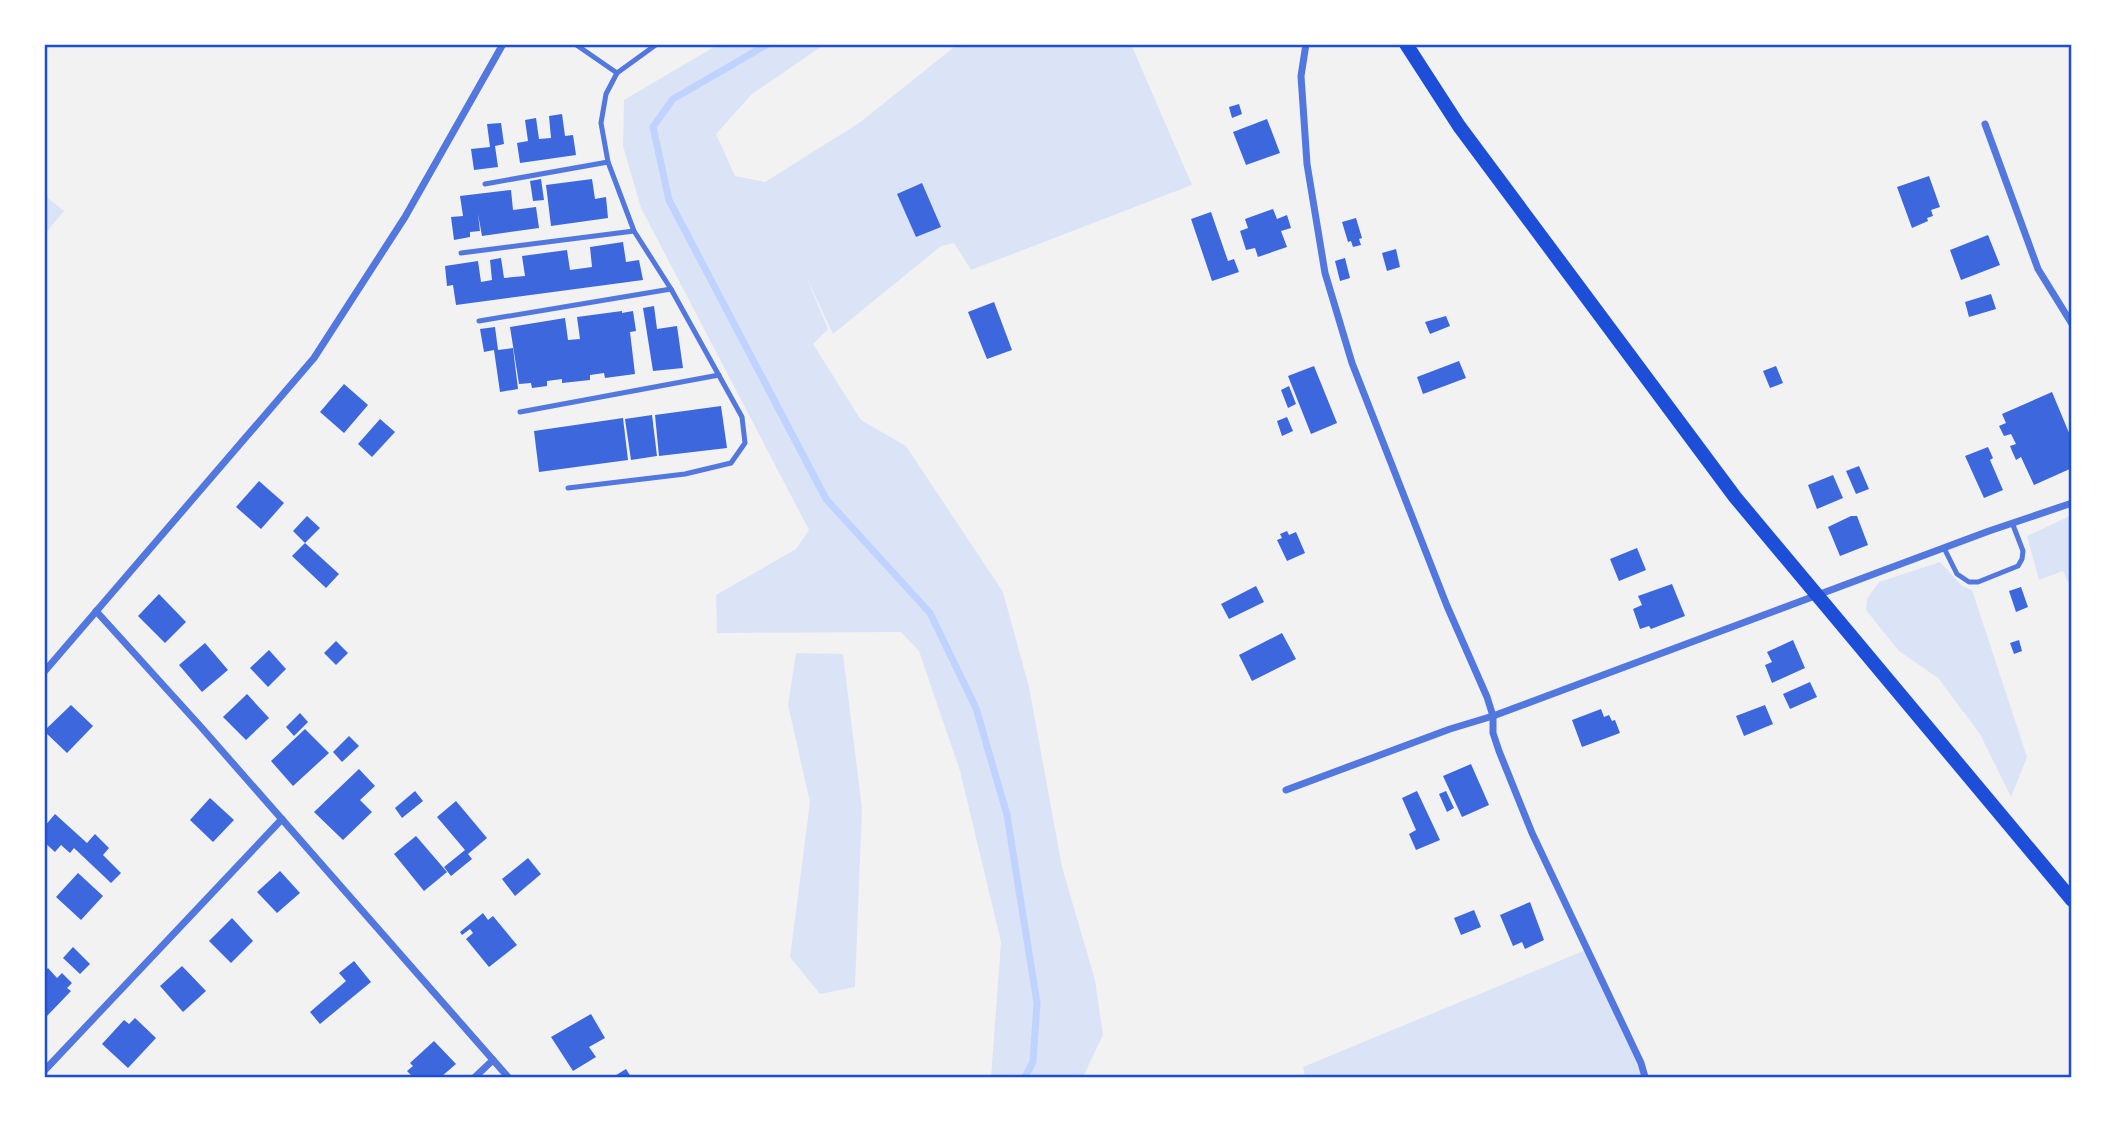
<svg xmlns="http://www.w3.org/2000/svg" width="2116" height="1121" viewBox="0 0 2116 1121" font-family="'DejaVu Sans',sans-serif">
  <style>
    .green { fill: #dbe4f7 }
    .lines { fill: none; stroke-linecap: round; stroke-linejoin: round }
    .stream { stroke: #bfd3fe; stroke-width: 7 }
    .building { fill: #3d67dc }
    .service { stroke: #5277de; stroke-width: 5 }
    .minor { stroke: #5277de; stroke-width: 7 }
    .secondary { stroke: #1d4ed8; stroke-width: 14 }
    .neatline { fill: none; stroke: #1d4ed8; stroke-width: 2.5 }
  </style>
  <rect width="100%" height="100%" fill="#f2f2f2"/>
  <g class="green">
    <path d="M719,44H825L752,94L716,134L735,176L765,182L859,123L958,44H1131L1192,185L971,270L954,243L941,246L833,334L806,276L828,329L813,344L861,420L906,446L1003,592L1029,687L1062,867L1095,980L1103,1035L1083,1077H991L1001,942L960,771L919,651L901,632L717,633L716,595L796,549L809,530L641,208L623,146L624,100Z"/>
    <path d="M44,195L64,211L44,235Z"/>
    <path d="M2072,515V591L2063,571L2039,580L2027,536Z"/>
    <path d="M1940,562L1962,586L1972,590L2027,757L2011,797L1980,734L1938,678L1899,651L1866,610L1867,599L1879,582Z"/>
    <path d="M796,653L843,654L862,809L855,987L820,994L790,957L810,802L788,705Z"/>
    <path d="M1588,949L1645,1077H1305L1303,1067Z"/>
  </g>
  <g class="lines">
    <path class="stream" d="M768,44L673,99L653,127L669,200L826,499L930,613L976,708L1007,815L1037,1003L1033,1062L1025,1077"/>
  </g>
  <g class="building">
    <path d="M1239,104L1242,114L1232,118L1229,107Z"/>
    <path d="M562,114L565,136L573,135L576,155L520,163L517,143L528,141L525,120L536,118L539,139L551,138L549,116Z"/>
    <path d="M1267,119L1280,153L1246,165L1233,132Z"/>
    <path d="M501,123L504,144L495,146L498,167L474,170L471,149L490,147L487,124Z"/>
    <path d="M1929,176L1940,207L1931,210L1933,216L1927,218L1928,221L1912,228L1897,187Z"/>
    <path d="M541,179L544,200L533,201L530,181Z"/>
    <path d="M592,179L595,199L606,197L608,218L551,226L546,185Z"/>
    <path d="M922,183L941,227L916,237L897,194Z"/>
    <path d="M511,190L513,210L536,207L539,228L482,236L478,214L480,231L470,232V237L454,240L451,217L463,216L460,196Z"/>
    <path d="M1273,209L1277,219L1287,215L1291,228L1281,231L1287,247L1258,257L1255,248L1246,250L1240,231L1248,228L1245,219Z"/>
    <path d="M1211,212L1228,261L1234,259L1239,272L1212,281L1191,219Z"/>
    <path d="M1356,218L1362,238L1359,239L1361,245L1353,247L1351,241L1348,242L1342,222Z"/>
    <path d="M1988,235L2000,265L1961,280L1950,250Z"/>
    <path d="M623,242L626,262L639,260L643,280L456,305L453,285L447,286L445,266L478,261L481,282L492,280L490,260L501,258L504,278L525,276L522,256L567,250L570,270L592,267L590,247Z"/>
    <path d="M1396,249L1400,267L1387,271L1382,253Z"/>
    <path d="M1345,258L1350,278L1340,281L1335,261Z"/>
    <path d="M1991,294L1996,309L1969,317L1965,302Z"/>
    <path d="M994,302L1012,350L987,359L968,312Z"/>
    <path d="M654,306L657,329L677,326L683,368L653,371L643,308Z"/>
    <path d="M622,311V313L633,311L636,331L630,332L635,374L605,378L604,373L590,375V380L562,383V379L547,381V386L532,388L531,383L519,384L510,327L565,318L568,340L580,339L577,317Z"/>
    <path d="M1446,316L1450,326L1430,334L1425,322Z"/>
    <path d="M495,327L498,350L513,348L518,389L500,392L494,350L484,352L480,329Z"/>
    <path d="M1459,361L1466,378L1423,394L1417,377Z"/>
    <path d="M1314,366L1337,423L1311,434L1288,376Z"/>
    <path d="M1776,366L1783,383L1770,388L1763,371Z"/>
    <path d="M344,384L368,405L344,433L320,412Z"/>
    <path d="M1289,386L1296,404L1288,408L1281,390Z"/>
    <path d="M2052,392L2072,440V468L2034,485L2021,457L2016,460L2012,451L2010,446L2016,444L2011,434L2004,436L1999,426L2006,423L2002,414Z"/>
    <path d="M721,406L727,448L659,456L655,415Z"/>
    <path d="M652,415L657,456L631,460L625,419Z"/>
    <path d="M1287,417L1293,431L1282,436L1277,421Z"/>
    <path d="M623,418L628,460L539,472L534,431Z"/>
    <path d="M380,419L395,432L372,457L358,444Z"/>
    <path d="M1988,447L1993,458L1990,460L2003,490L1984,498L1965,456Z"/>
    <path d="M1859,466L1869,489L1856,494L1846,471Z"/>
    <path d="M1833,475L1843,498L1817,509L1808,485Z"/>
    <path d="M259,481L284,503L261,529L236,507Z"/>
    <path d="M307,516L320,528L305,543L293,531Z"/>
    <path d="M1851,516H1857L1868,545L1840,556L1828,527Z"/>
    <path d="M1287,531L1289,535L1296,532L1305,553L1287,561L1277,540L1282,538L1280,534Z"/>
    <path d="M305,543L339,574L326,588L292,556Z"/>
    <path d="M1637,548L1646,570L1619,581L1610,559Z"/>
    <path d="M1672,584L1685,616L1651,629L1649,626L1640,629L1633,609L1642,605L1638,596Z"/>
    <path d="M1256,586L1264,602L1229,619L1221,604Z"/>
    <path d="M2021,587L2028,607L2016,612L2009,591Z"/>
    <path d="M159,594L186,622L165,643L138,616Z"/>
    <path d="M1282,633L1296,659L1252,681L1239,655Z"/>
    <path d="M1793,640L1805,668L1772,683L1765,665L1772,662L1767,652Z"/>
    <path d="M2019,640L2022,651L2014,654L2010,643Z"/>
    <path d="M336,641L348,653L336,665L324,653Z"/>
    <path d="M205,643L228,670L202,692L179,665Z"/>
    <path d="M269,650L286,669L268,687L250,668Z"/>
    <path d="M1810,682L1817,697L1790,709L1783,694Z"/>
    <path d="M247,694L269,718L246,740L223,717Z"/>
    <path d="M71,705L93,726L67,753L44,731Z"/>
    <path d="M1765,705L1773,724L1744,736L1736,716Z"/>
    <path d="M1601,709L1604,717L1609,715L1612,721L1615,720L1620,733L1582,747L1572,720Z"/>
    <path d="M300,713L308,722L294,736L286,727Z"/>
    <path d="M305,729L329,753L293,786L271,761Z"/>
    <path d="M349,736L359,746L342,762L333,752Z"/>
    <path d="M1471,764L1489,805L1462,817L1443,776Z"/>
    <path d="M359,769L375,786L360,800L372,812L343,840L314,812Z"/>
    <path d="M415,791L423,801L402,818L395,808Z"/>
    <path d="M1417,791L1440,840L1416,850L1409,834L1416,830L1402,798Z"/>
    <path d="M1446,791L1454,808L1447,812L1439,794Z"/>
    <path d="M210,798L234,820L213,842L190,820Z"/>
    <path d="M456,801L487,838L468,854L472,859L451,876L444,867L465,850L437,817Z"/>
    <path d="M55,814L87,843L95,834L109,848L103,855L121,873L111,883L74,848L70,853L61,845L55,852L44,842V827Z"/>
    <path d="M416,836L447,872L424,891L394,854Z"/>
    <path d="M528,858L541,874L515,896L502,879Z"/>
    <path d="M280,871L300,893L277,913L257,892Z"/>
    <path d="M78,873L103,896L81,920L56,897Z"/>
    <path d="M1530,902L1544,940L1525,949L1522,942L1513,946L1500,915Z"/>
    <path d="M1474,910L1481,927L1461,935L1454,918Z"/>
    <path d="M483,913L488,920L493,916L517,945L489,967L466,939L473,933L470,929L462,935L460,932Z"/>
    <path d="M232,918L253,941L231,963L209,941Z"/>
    <path d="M73,947L90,964L80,974L63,958Z"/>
    <path d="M354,961L371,982L320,1024L310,1012L346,981L339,973Z"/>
    <path d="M182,966L206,991L183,1012L160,986Z"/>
    <path d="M48,968L57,978L62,973L72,983L67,988L71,991L47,1016L44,1012V972Z"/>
    <path d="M591,1014L605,1038L589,1047L596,1057L573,1071L551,1037Z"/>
    <path d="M135,1018L156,1038L128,1068L102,1044L124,1020L129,1024Z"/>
    <path d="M434,1041L456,1064L441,1077H413L407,1071L413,1066L410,1063Z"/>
    <path d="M626,1069L631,1077H613Z"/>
  </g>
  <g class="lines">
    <g class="service">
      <path d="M575,44L617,73"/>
      <path d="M485,184L608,162"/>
      <path d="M461,253L634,231"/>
      <path d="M479,321L671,289"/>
      <path d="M520,412L719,375"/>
      <path d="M568,488L685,474L731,463L745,443L742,417L671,289L634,231L608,162L601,123L606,94L617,73L657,44"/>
      <path d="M1944,548L1957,574L1969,582H1978L2018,566L2022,559L2023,551L2013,525"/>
    </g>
    <g class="minor">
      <path d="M1306,44L1301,76L1307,164L1325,273L1352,363L1447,606L1487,697L1493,716V733L1499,751L1532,833L1641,1063L1645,1077"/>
      <path d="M1985,124L2038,269L2072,324"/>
      <path d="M96,611L201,727L508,1077"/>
      <path d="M44,672L314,358L405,217L503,44"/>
      <path d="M1286,790L1450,729L1493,716L1989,531L2072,503"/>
      <path d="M44,1071L282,819"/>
      <path d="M475,1077L493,1060"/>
    </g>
    <path class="secondary" d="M1406,44L1459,126L1735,497L2072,900"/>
  </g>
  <rect width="2116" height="1121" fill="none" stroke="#ffffff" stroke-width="91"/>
  <rect x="46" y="46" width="2024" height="1030" class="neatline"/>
</svg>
